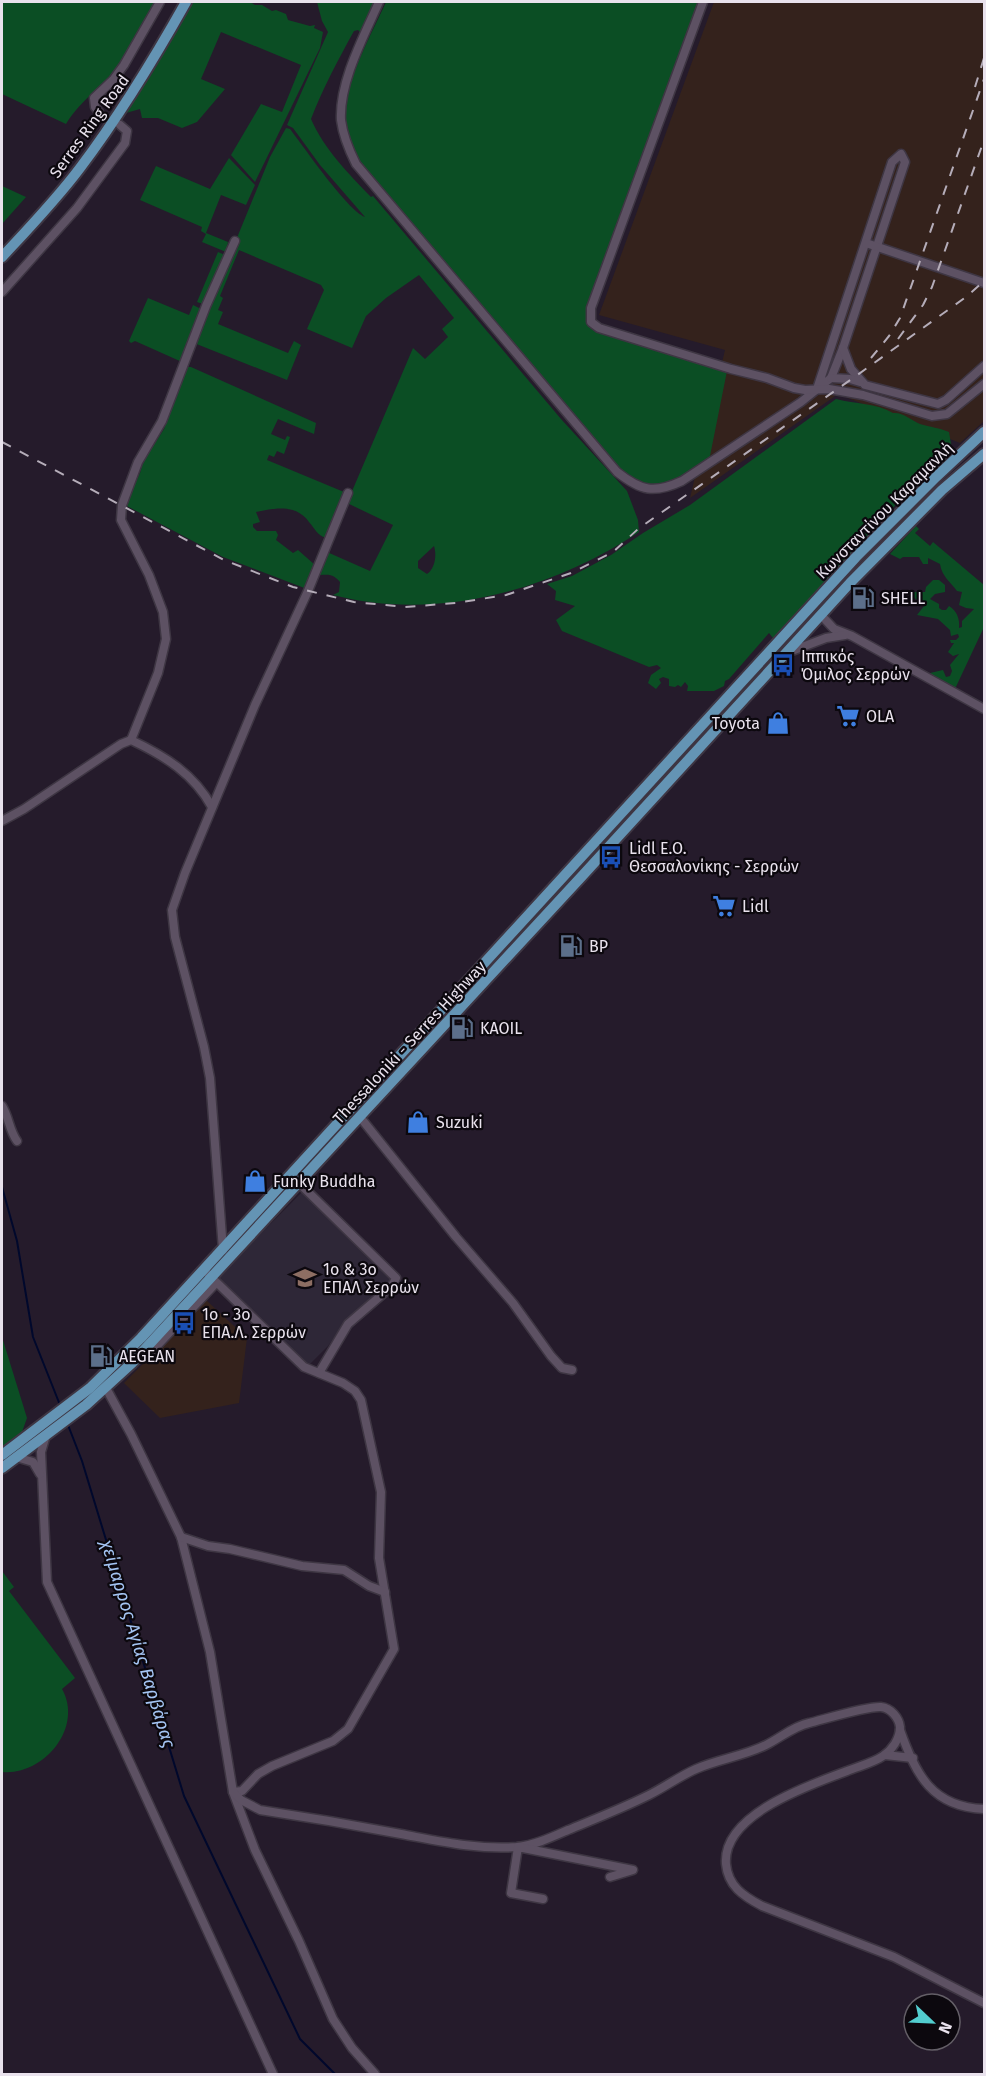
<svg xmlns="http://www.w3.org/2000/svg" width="986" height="2076" viewBox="0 0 986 2076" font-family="'Fira Sans',sans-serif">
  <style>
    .industrial { fill: #34221c }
    .education { fill: #2e2737 }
    .green { fill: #0b4e24; fill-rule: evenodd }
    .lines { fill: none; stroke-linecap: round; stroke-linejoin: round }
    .stream { stroke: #00082c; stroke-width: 2 }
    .minor-casing { stroke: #3e3643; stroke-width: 11 }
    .major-casing { stroke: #3e3643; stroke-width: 14 }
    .minor { stroke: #5d5163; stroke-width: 8 }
    .major { stroke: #6494b4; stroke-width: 10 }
    .rail { stroke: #b5adb9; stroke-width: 2; stroke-dasharray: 10 10; stroke-linecap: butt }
    .labels { text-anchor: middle; stroke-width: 4.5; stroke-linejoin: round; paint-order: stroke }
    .street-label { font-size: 16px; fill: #e9e2ed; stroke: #0c080e }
    .poi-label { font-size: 16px; fill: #e9e2ed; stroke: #0c080e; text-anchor: start }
    .water-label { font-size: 18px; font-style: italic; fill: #a4c4f3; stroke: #0c080e }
  </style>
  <rect width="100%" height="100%" fill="#251b2b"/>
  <g class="industrial">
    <path d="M714,2H984V421L960,443L838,394L690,498L725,350L599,315Z"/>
    <path d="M206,1300L247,1338L239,1403L160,1418L124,1383Z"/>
  </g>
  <path class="education" d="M302,1192L392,1280L339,1331L328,1346L309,1365L218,1277Z"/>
  <g class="green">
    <path d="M2,2H156L119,67C101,89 82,98 66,124L2,94Z"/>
    <path d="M193,2H250L255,5H262L272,11L276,10L286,14L288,20L310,26L315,25L314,28L323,32L320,48L255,182L231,155L261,104L282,112L301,65L221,32L201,79L225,89L197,122L182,128L158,118H142L140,109L126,113L154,70Z"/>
    <path d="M317,2H374L361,33L358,30L354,31C338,60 323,88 311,119C324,149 348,173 371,197L373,196L561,419L627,491L638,520L639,532C552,590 437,622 333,595L339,592L340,582C332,573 329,575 318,575L327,552L370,571L393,525L347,503L413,348L425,359L448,337L442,329L454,318L419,275L386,298L366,316L352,348L307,329L324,290L321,285L239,250L220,296L223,298L218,310L223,312L218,324L288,353L294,341L301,345L287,380L194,343L270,157L286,128L290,129C304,147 347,210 365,217L320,165L293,128L287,125L328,32L322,21ZM434,546C437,555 435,569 427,574L418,568V561Z"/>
    <path d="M386,2H701L589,320L727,371L709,461L666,487H649L621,472L360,165C353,151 347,136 346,120C343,83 371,36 386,2Z"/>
    <path d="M229,158L255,185L246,205L221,195L206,233L228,242L226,252L202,242L206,234L201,231L202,227L140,200L156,166L210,189Z"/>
    <path d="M2,186L26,197L2,224Z"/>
    <path d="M218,252L225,255L203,304L197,302Z"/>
    <path d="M148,298L189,315L193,305L201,309L182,362L135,341L131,343L129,341Z"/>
    <path d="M185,367H191L316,423L314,434L278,419L271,434L285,440L287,436L290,437L284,454L277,451L274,457L269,455L267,460L344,492L326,538C317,535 315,529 309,522C296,504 276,508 256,512L260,522L253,524V527L257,531H276L278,535L276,540L293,553L298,550L315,565L307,589L223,557L125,505L140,473L143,462L164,429Z"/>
    <path d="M836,399C856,404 876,403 893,413C903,412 911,420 920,424C930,427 940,428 949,432L952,450L902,498L773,638L769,633L729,679L725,681L724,686L714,691H687L688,686L685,682L681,687L678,685L675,687L669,686V679L663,677L659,679L661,683L656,689L648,683L651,675L661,668L657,665L649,667L562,631L556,620L575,606L555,600L556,591L547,584L572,576L611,555L643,533L690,505Z"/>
    <path d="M916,526L919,529L915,533L930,546L933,542L984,585V627L954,691L928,676L930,673L943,670L946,677L950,676L952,671L950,665L959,654L953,656L948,652L954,643H951L950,640H956L959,637L958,634L951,636L950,630L938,619L917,615L924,606L910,594L912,592H925L926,587L933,580H939L945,585V592L935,594L930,599L939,604V608L942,610H946L949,606C957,611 960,619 959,628L962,627V621L974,609L966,608L959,605L962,592L957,591C950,581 942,577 940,564L928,558V564H923L919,557H903L900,559L890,554Z"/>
    <path d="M2,1337L27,1418L22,1432L2,1447Z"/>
    <path d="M2,1571L14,1587L9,1591L75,1678L62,1689C84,1728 43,1776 2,1772Z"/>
  </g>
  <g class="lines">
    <g class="stream">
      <path d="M2,1187L17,1241L33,1337L60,1405"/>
      <path d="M68,1425L82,1461L184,1796L300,2039L335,2074"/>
    </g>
    <g class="minor-casing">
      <g id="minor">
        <path d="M379,2C364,36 339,82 341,120C343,136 349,150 356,164L617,472C641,491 654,494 682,481L801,402L831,378L843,348L905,162L901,154L892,162L817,389"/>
        <path d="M703,2L591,308V322L599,328L731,369L767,378L794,388L805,390L829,389L863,395L932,416L947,414L984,384"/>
        <path d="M99,112L95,107L94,98L113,80L124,65L160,2"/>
        <path d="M866,243L984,283"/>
        <path d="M2,292L77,208L125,143L127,131L120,125"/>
        <path d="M843,348L851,369L865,385L938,404L946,400L984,366"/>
        <path d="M831,378L850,379L860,382"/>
        <path d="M821,615L834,629L852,636L984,709"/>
        <path d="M789,652L826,638L845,635"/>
        <path d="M131,740C165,756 194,774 212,807"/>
        <path d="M2,821L24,809L121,744L131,740L158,673L166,639L163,612L149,575L121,520L122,505L138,462L162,421L206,306L235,241"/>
        <path d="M2,1106C9,1117 9,1130 17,1141"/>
        <path d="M360,1117L456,1237L513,1303L551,1356L562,1368L572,1370"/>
        <path d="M299,1183L396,1278L392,1286L348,1324L319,1373"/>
        <path d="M223,1250L210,1078L204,1047L175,937L172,910L185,873L255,705L308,591L348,493"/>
        <path d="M208,1274L304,1367L343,1383L355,1391L361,1400L381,1492L379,1558L394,1649L348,1729L333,1741L272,1766L258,1774L242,1791L233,1792L255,1850L299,1941L333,2019L352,2048L375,2074"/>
        <path d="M153,1350L216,1283"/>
        <path d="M106,1388L131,1434L181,1537L210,1652L233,1792L241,1800L260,1810C307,1817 354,1825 401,1834C439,1841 478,1850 517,1847C535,1845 552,1837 568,1830C595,1819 623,1808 649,1795C665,1787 680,1776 696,1769C719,1759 744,1756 766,1745C780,1738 794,1726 809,1723C825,1719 867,1706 881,1707C891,1708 899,1718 900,1727C900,1739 892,1750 883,1756C873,1763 859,1766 847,1771C810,1785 722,1814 726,1864C728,1886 743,1896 762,1906L894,1957L984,2003"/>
        <path d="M46,1435L41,1452L47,1582L273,2074"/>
        <path d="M16,1457L33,1462L40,1474"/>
        <path d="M181,1537L208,1546L230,1549L302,1566L344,1570L369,1586L385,1592"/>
        <path d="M900,1730C916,1775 932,1807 984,1809"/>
        <path d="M885,1755L913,1758"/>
        <path d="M543,1899L511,1893L518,1847L633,1870L610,1877"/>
      </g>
    </g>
    <g class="major-casing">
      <g id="major">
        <path d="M2,257C29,228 56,200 80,168C120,115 154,59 186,2"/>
        <path d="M2,1455L90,1388L141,1338L856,557L936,477L984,432"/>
        <path d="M2,1468L86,1405L132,1363L583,875L850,583L942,490L984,454"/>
      </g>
    </g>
    <use href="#minor" class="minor"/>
    <use href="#major" class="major"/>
    <g class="rail">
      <path d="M975,87L984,58"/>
      <path d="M898,339L923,305L932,287L984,140"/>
      <path d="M871,358L889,336L900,318L984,79"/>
      <path d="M2,442L224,560L293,587L354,602L405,607L456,603L506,595L571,573L613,552L638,529L856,376L966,297L984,281"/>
    </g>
  </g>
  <defs>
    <g id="fuel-bare" transform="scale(1.8)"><path d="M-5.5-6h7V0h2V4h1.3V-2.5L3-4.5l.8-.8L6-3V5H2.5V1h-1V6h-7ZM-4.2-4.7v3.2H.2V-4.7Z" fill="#5c6f8a" stroke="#0c080e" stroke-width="2.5" paint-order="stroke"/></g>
    <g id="bus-bare" transform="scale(1.8)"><path d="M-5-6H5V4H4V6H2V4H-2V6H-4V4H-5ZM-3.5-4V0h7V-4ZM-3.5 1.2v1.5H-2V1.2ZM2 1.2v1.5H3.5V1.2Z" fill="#1a4fb4" stroke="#0c080e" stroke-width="2.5" paint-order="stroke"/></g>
    <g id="supermarket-bare" transform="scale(1.8)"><path d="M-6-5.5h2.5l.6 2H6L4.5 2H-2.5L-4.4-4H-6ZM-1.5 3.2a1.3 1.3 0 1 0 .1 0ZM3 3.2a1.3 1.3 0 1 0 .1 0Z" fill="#3f7fe0" stroke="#0c080e" stroke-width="2.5" paint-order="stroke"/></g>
    <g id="shop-bare" transform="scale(1.8)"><path d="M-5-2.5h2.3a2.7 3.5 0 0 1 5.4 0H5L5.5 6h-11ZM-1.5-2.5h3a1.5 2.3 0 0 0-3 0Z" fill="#3f7fe0" stroke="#0c080e" stroke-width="2.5" paint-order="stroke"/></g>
    <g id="school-bare" transform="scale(1.8)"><path d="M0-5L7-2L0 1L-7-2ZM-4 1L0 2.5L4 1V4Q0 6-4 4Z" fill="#8d6e63" stroke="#0c080e" stroke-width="2.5" paint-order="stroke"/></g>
  </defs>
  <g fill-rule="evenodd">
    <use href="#fuel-bare" x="863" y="598"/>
    <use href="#bus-bare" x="783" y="665"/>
    <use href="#supermarket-bare" x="848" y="716"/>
    <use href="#shop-bare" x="778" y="723"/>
    <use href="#bus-bare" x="611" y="857"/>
    <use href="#supermarket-bare" x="724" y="906"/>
    <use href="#fuel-bare" x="571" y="946"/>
    <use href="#fuel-bare" x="462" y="1028"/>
    <use href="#shop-bare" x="418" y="1122"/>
    <use href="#shop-bare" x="255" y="1181"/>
    <use href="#school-bare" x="305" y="1278"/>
    <use href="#bus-bare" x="184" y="1323"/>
    <use href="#fuel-bare" x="101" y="1356"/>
  </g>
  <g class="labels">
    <g class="street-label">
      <text transform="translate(89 126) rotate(-54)" y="6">Serres Ring Road</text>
      <text transform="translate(884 510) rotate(-45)" y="6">Κωνσταντίνου Καραμανλή</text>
      <text transform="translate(409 1042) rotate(-47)" y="6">Thessaloniki - Serres Highway</text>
    </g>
    <g class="poi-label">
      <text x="881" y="604">SHELL</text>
      <text x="801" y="662">Ιππικός<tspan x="801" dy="18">Όμιλος Σερρών</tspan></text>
      <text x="866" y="722">OLA</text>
      <text x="760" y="729" text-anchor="end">Toyota</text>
      <text x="629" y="854">Lidl Ε.Ο.<tspan x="629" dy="18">Θεσσαλονίκης - Σερρών</tspan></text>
      <text x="742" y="912">Lidl</text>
      <text x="589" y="952">BP</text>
      <text x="480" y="1034">KAOIL</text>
      <text x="436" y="1128">Suzuki</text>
      <text x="273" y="1187">Funky Buddha</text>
      <text x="323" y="1275">1ο &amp; 3ο<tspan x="323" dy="18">ΕΠΑΛ Σερρών</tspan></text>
      <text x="202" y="1320">1ο - 3ο<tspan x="202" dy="18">ΕΠΑ.Λ. Σερρών</tspan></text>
      <text x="119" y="1362">AEGEAN</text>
    </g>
    <g class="water-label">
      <text transform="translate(138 1644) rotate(73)" y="6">χείμαρρος Αγίας Βαρβάρας</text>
    </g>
  </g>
  <rect width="986" height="2076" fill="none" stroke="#e9e2ed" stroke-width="6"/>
  <g transform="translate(932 2022) rotate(113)"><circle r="28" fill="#0c080e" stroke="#645f67" stroke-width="1.5"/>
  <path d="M0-4.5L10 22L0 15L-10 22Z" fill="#52cdcf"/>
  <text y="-9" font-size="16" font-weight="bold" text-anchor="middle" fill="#e9e2ed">N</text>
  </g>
</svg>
